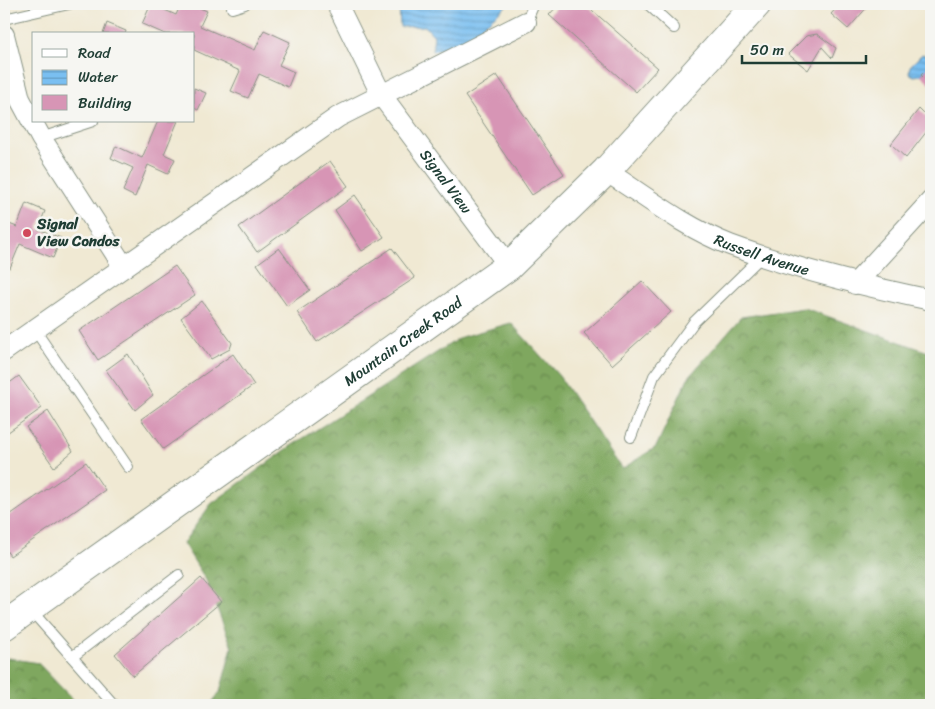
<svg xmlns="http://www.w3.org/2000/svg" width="935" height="709" viewBox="0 0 935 709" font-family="Sriracha,sans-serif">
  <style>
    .forest { fill: url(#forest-crowns); stroke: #4f7249 }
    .water { fill: url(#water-rules); stroke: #4c7e92 }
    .building { fill: #d795b5 }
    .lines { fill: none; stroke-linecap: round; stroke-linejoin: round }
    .lane-casing { stroke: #889384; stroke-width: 12 }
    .street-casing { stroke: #889384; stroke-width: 22 }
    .secondary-casing { stroke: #889384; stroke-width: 30 }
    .lane { stroke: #fff; stroke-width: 10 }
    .street { stroke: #fff; stroke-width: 20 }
    .secondary { stroke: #fff; stroke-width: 28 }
    .poi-dot { fill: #d1495b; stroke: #f6f6f2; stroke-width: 2 }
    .labels { text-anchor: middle; stroke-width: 5; stroke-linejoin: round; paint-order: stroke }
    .street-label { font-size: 15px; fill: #1f3d34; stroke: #f6f6f2 }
    .poi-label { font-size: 15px; font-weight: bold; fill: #1f3d34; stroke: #f6f6f2; text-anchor: start }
  </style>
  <defs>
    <pattern id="forest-crowns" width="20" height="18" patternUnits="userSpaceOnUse" patternTransform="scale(1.25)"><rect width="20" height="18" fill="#7fa75e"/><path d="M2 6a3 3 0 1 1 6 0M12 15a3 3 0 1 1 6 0" fill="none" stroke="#67894e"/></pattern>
    <pattern id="water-rules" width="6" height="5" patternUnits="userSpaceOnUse" patternTransform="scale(1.25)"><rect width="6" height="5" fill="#7abff1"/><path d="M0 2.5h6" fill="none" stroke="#639cc4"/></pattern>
  </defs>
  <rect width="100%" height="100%" fill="#f6f6f2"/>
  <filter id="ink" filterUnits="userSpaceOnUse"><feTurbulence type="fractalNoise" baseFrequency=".02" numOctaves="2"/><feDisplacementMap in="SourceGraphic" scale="10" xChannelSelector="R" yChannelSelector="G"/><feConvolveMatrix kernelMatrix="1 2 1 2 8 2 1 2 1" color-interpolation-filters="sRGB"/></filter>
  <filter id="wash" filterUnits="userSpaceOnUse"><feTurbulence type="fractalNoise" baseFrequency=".0096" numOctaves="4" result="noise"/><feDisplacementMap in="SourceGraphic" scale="20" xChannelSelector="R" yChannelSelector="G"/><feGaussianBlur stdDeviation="1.12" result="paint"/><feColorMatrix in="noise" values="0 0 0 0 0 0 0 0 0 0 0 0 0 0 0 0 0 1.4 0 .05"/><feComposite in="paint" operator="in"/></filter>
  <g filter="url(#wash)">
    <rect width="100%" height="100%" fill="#f0e9d3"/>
    <g class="forest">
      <path d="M804,308L931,353V705H210L220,692L232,647L206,580L183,543L211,504L291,446L461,337L511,323L559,376L622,469L656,447L688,378L741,317Z"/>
      <path d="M8,658L38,663L78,705H4V661Z"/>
    </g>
    <g class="water">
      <path d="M399,4H504L506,6L460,45L432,51L434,36L425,26L400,27Z"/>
      <path d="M922,54L928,56L931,65L921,75L914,76L909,73L910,66Z"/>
    </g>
    <g id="blocks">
      <g class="building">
        <path d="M151,4L176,15L181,4H190L207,11L200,26L255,50L264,30L290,42L279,65L294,72L288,87L259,74L248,98L231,91L240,71L194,50V34H165L142,24Z"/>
        <path d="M559,4H585L658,68L636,92L549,15Z"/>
        <path d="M840,4H868L869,5L848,29L831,14Z"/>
        <path d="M107,23L126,31L125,34H103Z"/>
        <path d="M817,34L836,48L832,58L822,47L808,70L788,54L806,36Z"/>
        <path d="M931,65V85L921,75Z"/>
        <path d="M497,75L564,174L532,195L465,96Z"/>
        <path d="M194,88L206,93L198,110L194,108Z"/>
        <path d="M919,109L931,121V126L906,158L891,144Z"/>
        <path d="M158,121H178L164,154L175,159L168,174L148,165L135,197L123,191L133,168L111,158L116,146L142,158Z"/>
        <path d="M330,161L348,186L257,252L239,227Z"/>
        <path d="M355,195L384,237L362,251L335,210Z"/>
        <path d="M26,203L45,211L38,229L61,238L53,258L20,244L10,268L4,266V222L17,227Z"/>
        <path d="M279,248L310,290L287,306L257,264Z"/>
        <path d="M392,248L415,278L317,342L297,312Z"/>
        <path d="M175,266L195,295L98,360L79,331Z"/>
        <path d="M642,281L671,312L612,365L584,333Z"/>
        <path d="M202,301L232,343L230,349L211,359L181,318Z"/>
        <path d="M128,354L153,395L135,410L106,370Z"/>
        <path d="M233,354L254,385L163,449L141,419Z"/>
        <path d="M19,376L42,408L4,435V387Z"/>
        <path d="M48,411L73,451L54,467L26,427Z"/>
        <path d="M86,462L105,490L10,556L4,547V519Z"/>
        <path d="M201,578L221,602L133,676L115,654Z"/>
      </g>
    </g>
  </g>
  <g filter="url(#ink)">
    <use href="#blocks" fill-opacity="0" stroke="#889384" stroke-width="1"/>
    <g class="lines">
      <g class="lane-casing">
        <g id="lane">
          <path d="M648,4L674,28"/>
          <path d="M232,8L245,4"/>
          <path d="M4,19L69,4"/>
          <path d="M526,22L534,4"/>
          <path d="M41,138L93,121"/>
          <path d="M35,330L128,467"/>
          <path d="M631,437L654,376L694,322L763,255"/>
          <path d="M30,609L114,705"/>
          <path d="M72,657L179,575"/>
        </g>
      </g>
      <g class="street-casing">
        <g id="street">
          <path id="s1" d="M337,4L382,96L509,266"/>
          <path d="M4,35L20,99L41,138L124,267"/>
          <path id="s2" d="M606,171C646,197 686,228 730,245C795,269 864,286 931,300"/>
          <path d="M855,284L931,201"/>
          <path d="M4,351L338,117L526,22"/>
        </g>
      </g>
      <g class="secondary-casing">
        <g id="secondary">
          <path id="s3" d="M4,626L509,266L606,171L757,4"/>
        </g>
      </g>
      <use href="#lane" class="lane"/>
      <use href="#street" class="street"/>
      <use href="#secondary" class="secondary"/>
    </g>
  </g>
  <circle class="poi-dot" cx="27" cy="233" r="5"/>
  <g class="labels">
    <g class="street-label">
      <text dy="5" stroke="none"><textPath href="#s1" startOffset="209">Signal View</textPath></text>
      <text dy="5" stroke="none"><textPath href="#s2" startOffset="178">Russell Avenue</textPath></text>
      <text dy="5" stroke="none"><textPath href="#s3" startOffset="490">Mountain Creek Road</textPath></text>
    </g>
    <g class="poi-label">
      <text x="37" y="229">Signal<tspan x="37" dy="17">View Condos</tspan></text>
    </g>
  </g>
  <rect width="935" height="709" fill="none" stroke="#f6f6f2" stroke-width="20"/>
  <rect x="32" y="32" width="162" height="90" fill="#f6f6f2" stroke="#a0aca6"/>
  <rect x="42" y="49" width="25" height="8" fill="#ffffff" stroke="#a0aca6"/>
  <text x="78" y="58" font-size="15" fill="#1f3d34">Road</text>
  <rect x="42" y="70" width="25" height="15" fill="url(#water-rules)" stroke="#a0aca6"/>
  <text x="78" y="82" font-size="15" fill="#1f3d34">Water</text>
  <rect x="42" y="95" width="25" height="15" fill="#d795b5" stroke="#a0aca6"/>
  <text x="78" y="108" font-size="15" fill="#1f3d34">Building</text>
  <path d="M742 55v8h124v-8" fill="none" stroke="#1f3d34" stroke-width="2.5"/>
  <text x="750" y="55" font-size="15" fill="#1f3d34" stroke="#f6f6f2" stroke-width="4" paint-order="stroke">50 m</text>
</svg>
